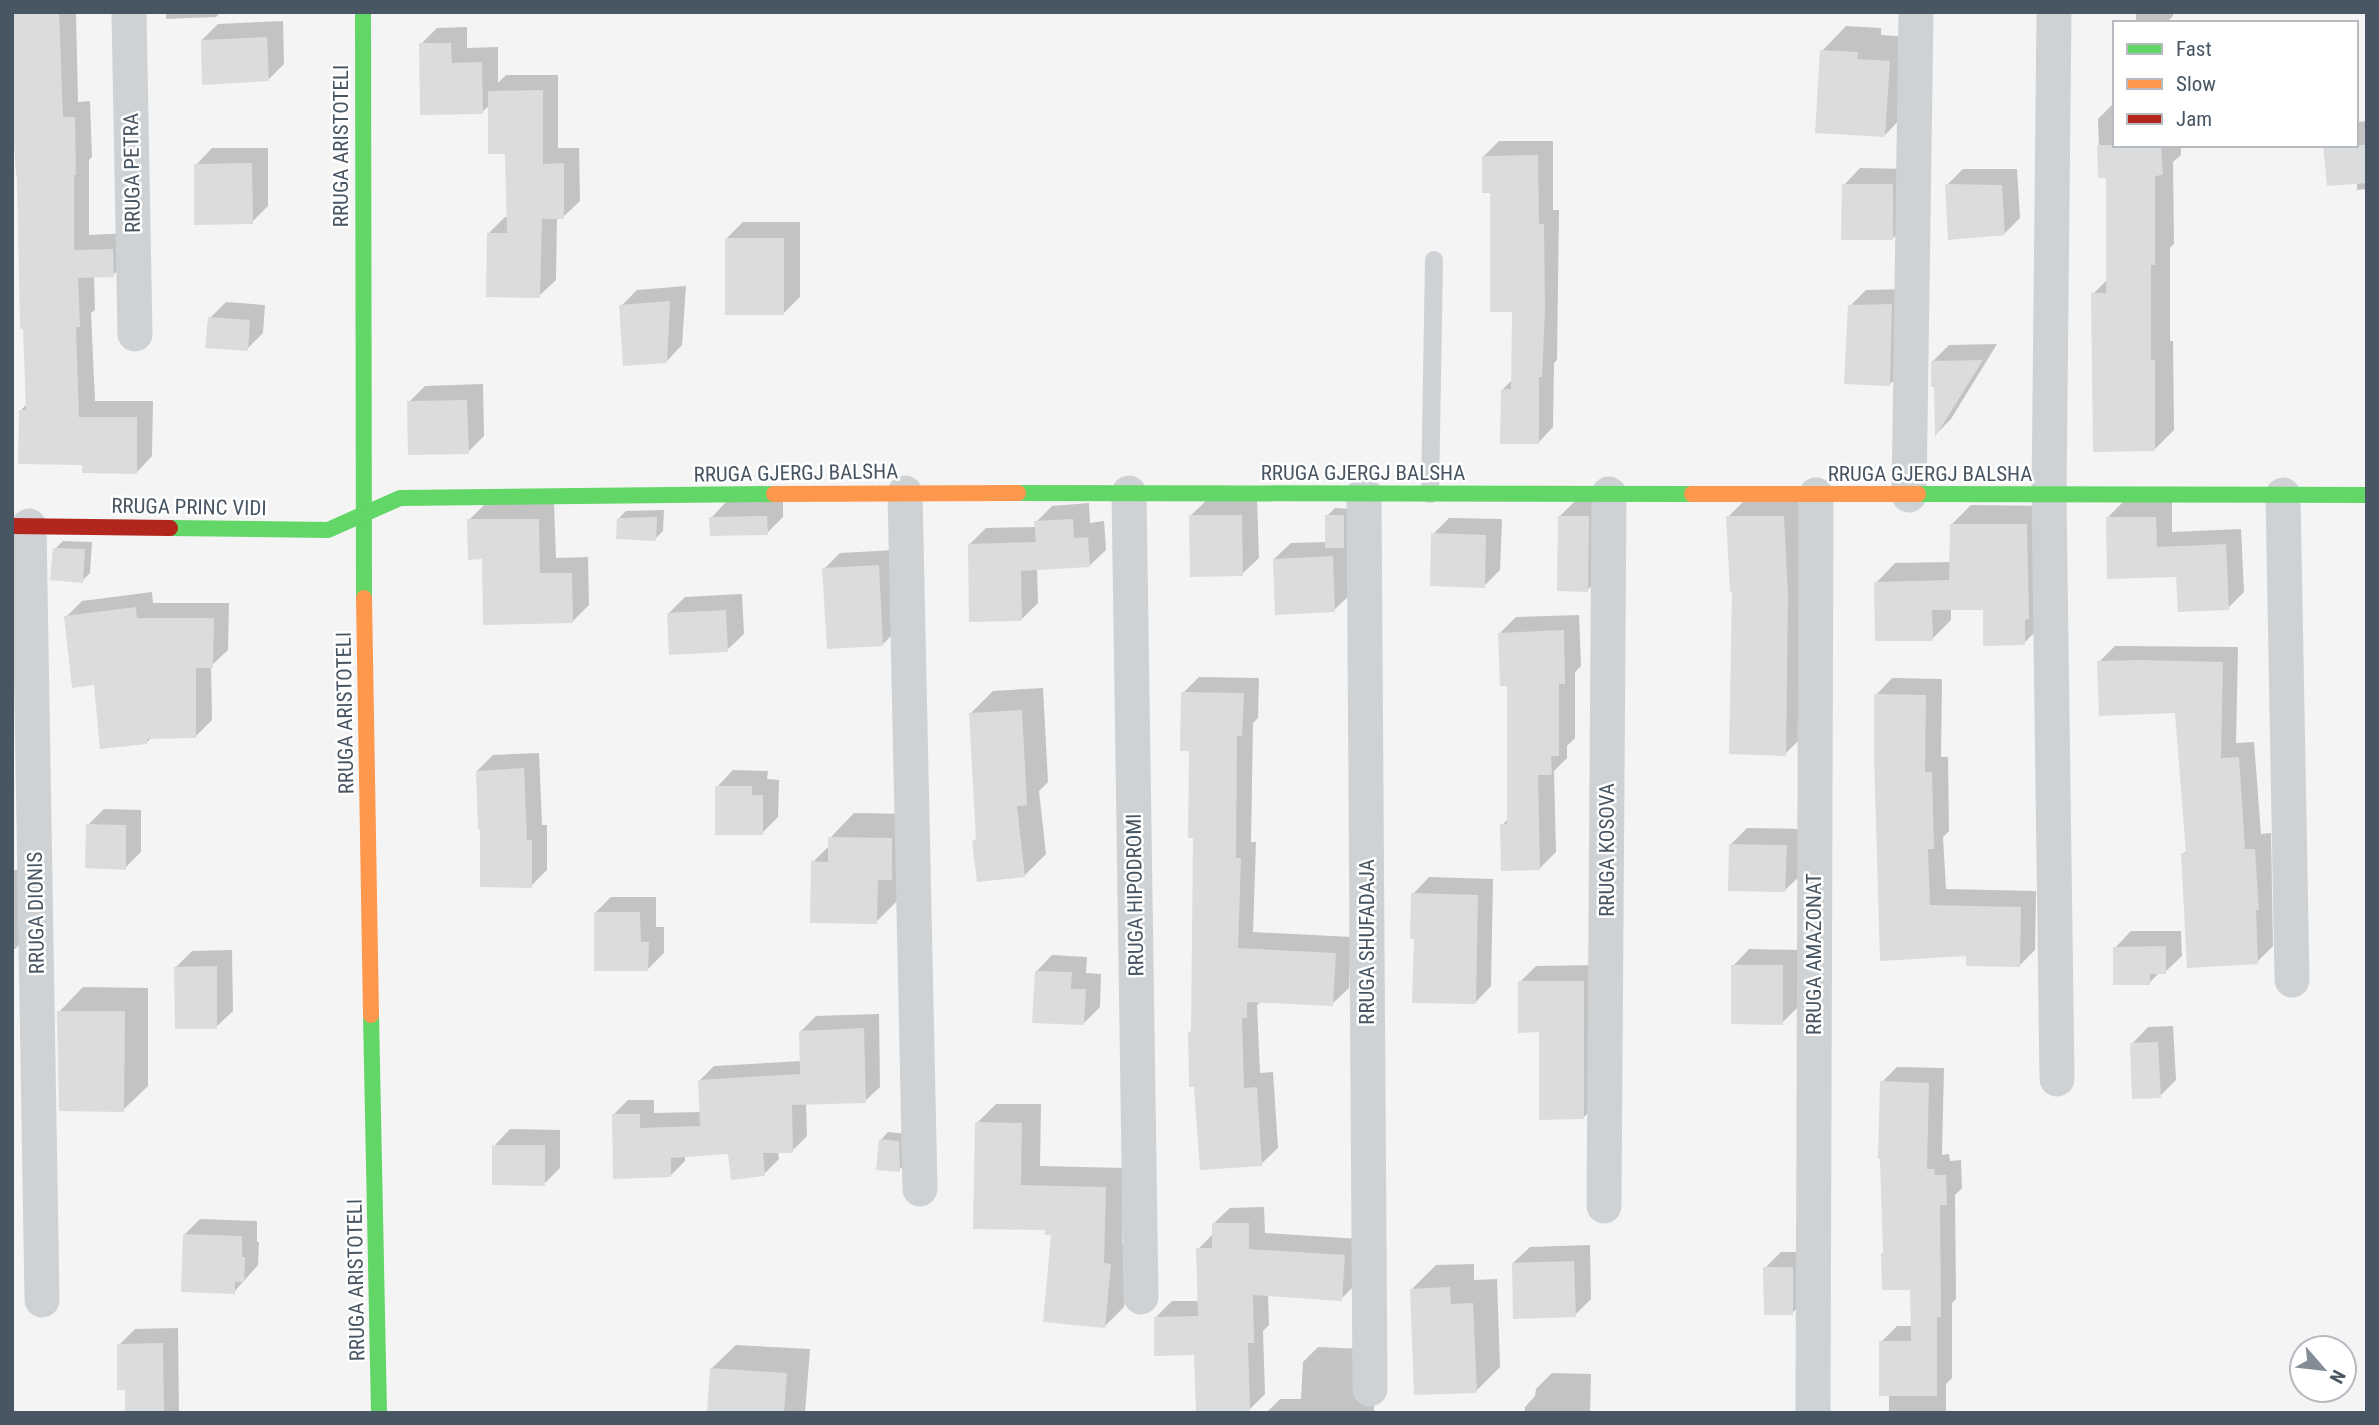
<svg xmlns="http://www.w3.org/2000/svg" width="2379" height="1425" viewBox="0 0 2379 1425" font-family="'Roboto Condensed',sans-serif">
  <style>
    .shadow { fill: #0003 }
    .building { fill: #dbdcde }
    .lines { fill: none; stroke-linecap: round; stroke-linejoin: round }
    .lane { stroke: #cfd2d5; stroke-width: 18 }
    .street { stroke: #cfd2d5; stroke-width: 35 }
    .fast { stroke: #63d668; stroke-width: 16 }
    .slow { stroke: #ff974d; stroke-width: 16 }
    .jam { stroke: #b3261e; stroke-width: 16 }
    .labels { text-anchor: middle; stroke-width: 5; stroke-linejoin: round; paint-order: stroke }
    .street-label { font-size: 21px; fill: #485663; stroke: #fff }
  </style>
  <rect width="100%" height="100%" fill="#f4f4f4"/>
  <g class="shadow">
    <path d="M15,12H76L78,102L90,101L92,157L89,160V235L129,233V259L113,275L94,276L95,310L91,313L95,401H153L152,456L137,472L84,463L20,411L28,403L12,65V50L16,46Z"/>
    <path d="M166,12H221L216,17L166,19Z"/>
    <path d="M2136,12H2173V16L2166,23H2136Z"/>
    <path d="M283,21L284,64L268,80L202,40L218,24Z"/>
    <path d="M1846,26L1881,28V35L1913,37L1908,111L1884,136L1822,51Z"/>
    <path d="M467,27V48L498,47V83L506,75H558V148H579L580,201L563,217H557L556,280L539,296L489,233L505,217H508L507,152L490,105L482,112L421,44L437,28Z"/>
    <path d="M2115,102V145H2181V155L2173,162L2174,244L2170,248V341H2173L2174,430L2155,449L2093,294L2108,279L2107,176H2100L2098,119Z"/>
    <path d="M2367,121V189L2357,190L2356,122Z"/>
    <path d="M1499,141H1553V210H1559L1557,360L1554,363L1553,427L1538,443L1502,390L1513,379L1514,310L1483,157Z"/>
    <path d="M212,148H268V206L252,222L196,165Z"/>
    <path d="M1860,168L1909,169L1908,222L1892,239L1844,185Z"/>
    <path d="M1963,169H2017L2020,218L2004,234L1947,185Z"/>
    <path d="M743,222H800V297L783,314L727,238Z"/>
    <path d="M686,286L682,345L666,362L621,306L637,290Z"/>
    <path d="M1907,289L1906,368L1890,384L1850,306L1866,290Z"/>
    <path d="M226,302L265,305L263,333L247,349L210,318Z"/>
    <path d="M1997,344L1951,419L1937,433L1933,361L1949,345Z"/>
    <path d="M483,384L484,436L468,452L409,402L425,386Z"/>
    <path d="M1207,500H1257L1259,558L1242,574L1190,516Z"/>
    <path d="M1576,500H1604V574L1587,590L1560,516Z"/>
    <path d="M727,501H783V517L767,533L711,518Z"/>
    <path d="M1744,501H1800L1801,738L1785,754L1734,590L1728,517Z"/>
    <path d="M2124,501H2172V532L2241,529L2244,592L2228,608L2178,575L2108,517Z"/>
    <path d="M554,503L556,558L588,557L589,605L572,622L483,557L469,520L485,504Z"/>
    <path d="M1089,503L1090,523L1104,521L1106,550L1089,566L1037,569L1038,603L1022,619L969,545L986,528L1036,527V522L1052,506Z"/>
    <path d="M1971,505L2045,506L2043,624L2024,643L1985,608H1951V620L1932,639L1876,583L1895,563L1951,562V525Z"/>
    <path d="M1335,508L1351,509V594L1334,610L1274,559L1291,543L1327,542V516Z"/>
    <path d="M664,510L663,531L655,539L619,518L626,511Z"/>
    <path d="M1449,518L1502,519L1500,570L1484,586L1433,534Z"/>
    <path d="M63,541L92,542L90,573L82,581L55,549Z"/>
    <path d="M895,550L899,628L883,644L824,569L840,553Z"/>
    <path d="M152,592L153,603H229L228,650L211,666L212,720L195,737H152L146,743L66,617L82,601Z"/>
    <path d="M742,594L744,634L727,650L669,613L685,597Z"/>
    <path d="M12,612H24L23,674L12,685Z"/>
    <path d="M1579,615L1581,666L1575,672V738L1567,746V758L1554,771L1556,852L1540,868L1502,825L1509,818V684L1500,633L1516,617Z"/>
    <path d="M2115,646L2238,647L2236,743L2254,742L2261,834L2271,833L2273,946L2257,962L2183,854L2187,850L2177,712L2099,662Z"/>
    <path d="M1199,677L1259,678L1258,718L1253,723L1251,842H1256L1253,932L1351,937L1349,988L1332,1004L1262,1001L1257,1005L1260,1073L1273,1072L1278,1148L1261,1164L1189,1033L1193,1029L1195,836L1191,749L1183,693Z"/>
    <path d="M1892,678L1942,679L1941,757H1948L1949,831L1943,837L1946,889L2036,891L2035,950L2019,966L1968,954L1882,959L1876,695Z"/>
    <path d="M1043,688L1048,782L1039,791L1046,854L1024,876L974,841L977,838L971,713L993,691Z"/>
    <path d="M539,753L542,825H547V870L531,886L482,827L477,771L493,755Z"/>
    <path d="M733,770L768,771L767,779L779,780L778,817L762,833L717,787Z"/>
    <path d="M104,809L141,810V852L125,868L88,825Z"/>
    <path d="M854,813L916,814L900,898L876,922L813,862L830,845V838Z"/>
    <path d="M1747,828L1802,829L1801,875L1784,891L1731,844Z"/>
    <path d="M12,870H30L31,933L15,949H12Z"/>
    <path d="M1429,877L1493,879L1491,986L1475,1003L1416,937L1413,894Z"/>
    <path d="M611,897H656V927H664V953L648,969L595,913Z"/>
    <path d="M2131,931H2181L2182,956L2165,972H2160L2149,983L2115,948Z"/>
    <path d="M1749,949L1798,950V1007L1782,1023L1733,966Z"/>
    <path d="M232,950L233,1011L216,1027L176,967L192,951Z"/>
    <path d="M1052,955L1087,957L1086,973L1101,974L1100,1007L1084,1023L1036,972Z"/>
    <path d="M1600,965V1101L1584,1117L1540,1031L1520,982L1536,966Z"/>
    <path d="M83,987L148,988V1086L123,1110L59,1012Z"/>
    <path d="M879,1014L880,1087L865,1101L806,1103L807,1136L792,1151H778L779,1159L764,1174L730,1152L685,1155V1161L670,1176L613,1115L628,1100H654V1113L701,1112L699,1081L714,1066L802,1061L801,1031L816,1016Z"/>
    <path d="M2173,1026L2176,1080L2160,1096L2132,1044L2148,1027Z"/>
    <path d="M1897,1067L1944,1068L1942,1155L1949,1154L1950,1161L1961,1160L1962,1188L1955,1195L1956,1299L1952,1303V1378L1946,1384V1413H1889V1394L1881,1342L1897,1326H1913L1912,1288L1885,1251L1882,1082Z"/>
    <path d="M996,1104H1041L1040,1166L1125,1168L1122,1244L1130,1245L1124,1307L1105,1326L1053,1233L1047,1229L977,1123Z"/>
    <path d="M510,1129L560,1130V1168L544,1184L494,1146Z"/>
    <path d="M888,1132L906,1134V1163L899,1170L881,1140Z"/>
    <path d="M1264,1207L1265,1233L1360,1239L1357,1283L1341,1299L1268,1294L1269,1325L1263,1331L1265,1394L1249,1410L1196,1353L1156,1317L1172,1301H1199L1198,1249L1213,1234V1224L1230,1208Z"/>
    <path d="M200,1219L257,1221V1242H259L258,1265L234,1292L184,1235Z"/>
    <path d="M1590,1245L1591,1299L1575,1315L1513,1263L1530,1247Z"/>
    <path d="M1781,1252H1809V1297L1792,1313L1765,1268Z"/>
    <path d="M1474,1264V1280L1497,1279L1500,1367L1476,1391L1412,1289L1436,1265Z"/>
    <path d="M178,1328L179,1413H127V1388L119,1345L135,1329Z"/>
    <path d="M736,1345L810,1349L805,1413H708L711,1369Z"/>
    <path d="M1318,1347L1364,1349L1367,1384L1366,1406H1374V1413H1266L1280,1399H1301L1303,1362Z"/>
    <path d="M1552,1373L1591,1374L1590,1413H1525V1407L1535,1396L1536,1389Z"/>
  </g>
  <g class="building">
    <path d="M14,12H59L63,117H75L76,175H74V250L113,249L114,277L78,278L80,327H76L79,417H137V474L82,473V465L18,464L19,410H26L23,329H20L17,177H16L12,107Z"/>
    <path d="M267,37L269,81L202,85L201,40Z"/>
    <path d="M419,43H451L452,63L482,62L483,114L420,115Z"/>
    <path d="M1820,50L1858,52L1857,59L1890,61L1885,137L1815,133Z"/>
    <path d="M543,90V164L564,163V219H542L540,298L486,297L487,233H507L505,154H488V91Z"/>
    <path d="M2097,145H2161L2163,175L2155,176V265H2151V360H2155V451L2093,452L2091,293H2106V178H2098Z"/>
    <path d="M2323,145H2367V183L2327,186Z"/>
    <path d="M1538,155L1539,224H1544L1545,311L1542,377H1539V444H1500L1501,389H1511L1512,312H1490V193H1482V156Z"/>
    <path d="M252,163L253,224L194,225V164Z"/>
    <path d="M1842,184H1893V240H1841Z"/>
    <path d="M1945,184L2002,185L2005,235L1948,240Z"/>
    <rect x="725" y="238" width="59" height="77"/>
    <path d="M670,301L667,363L623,366L619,305Z"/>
    <path d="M1892,304L1890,386L1844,384L1848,305Z"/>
    <path d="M208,317L250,320L248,351L205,348Z"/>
    <path d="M1983,360L1935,437L1934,387H1931V361Z"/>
    <path d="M467,400L469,454L408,455L407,401Z"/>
    <path d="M1189,515H1242L1243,576L1190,577Z"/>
    <rect x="1325" y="515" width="19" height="33"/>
    <path d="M767,516L768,535L710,536L709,517Z"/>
    <path d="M1558,516H1589L1588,592L1557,591Z"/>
    <path d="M1726,516H1784L1788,595L1786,756L1729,754L1732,592H1730Z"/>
    <path d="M657,517L656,541L616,539L617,518Z"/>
    <path d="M2106,517H2156L2157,547L2226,544L2229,610L2178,612L2176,577L2107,579Z"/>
    <path d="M467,519H539L540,573H572L573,623L483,625L482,559L468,560Z"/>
    <path d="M1073,519L1074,538L1088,537L1090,567L1021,571L1022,621L969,622L968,544L1036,542L1034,521Z"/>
    <path d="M1950,524H2027L2029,619L2025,620V645L1983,646V610H1932L1933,641H1875L1874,582L1949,580Z"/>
    <path d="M1431,533L1486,535L1485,588L1430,586Z"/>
    <path d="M53,548L85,549L83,583L50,580Z"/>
    <path d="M1333,556L1335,612L1275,615L1273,559Z"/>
    <path d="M879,565L883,646L827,649L822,568Z"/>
    <path d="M136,607L137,618H214L213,668H196V738L147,739V744L100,749L94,685L72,688L64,616Z"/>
    <path d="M726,610L728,652L669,655L667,613Z"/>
    <path d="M1564,630L1565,684H1559V756H1551L1552,775H1538L1540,870L1501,871L1500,824H1507V686H1500L1498,633Z"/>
    <path d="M2140,660L2223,662L2221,758L2239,757L2245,849H2255L2259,910H2256L2258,964L2187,968L2181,853H2186L2175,713L2099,716L2097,661Z"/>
    <path d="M1181,692L1244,693L1242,736H1237L1236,858H1241L1238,948L1336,953L1333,1006L1247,1002V1018H1242L1244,1088L1257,1087L1262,1166L1200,1170L1194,1087H1189L1188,1032H1191L1193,838H1188L1189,751H1180Z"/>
    <path d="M1874,694L1926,695L1925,772H1932L1934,849H1928L1930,905L2021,907L2020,967L1966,966V956L1880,961L1874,755Z"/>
    <path d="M1022,710L1027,805L1017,806L1025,877L977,882L972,841L976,840L969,713Z"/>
    <path d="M524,768L527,840H532V888L480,887V829H478L476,771Z"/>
    <path d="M715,786H752V795H763V835H715Z"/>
    <path d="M86,824L126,825V870L85,868Z"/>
    <path d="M828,837L892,838V880H878L877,924L810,923L811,861L828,862Z"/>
    <path d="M1729,844L1787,845L1785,892L1728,891Z"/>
    <path d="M1411,893L1478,895L1476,1004L1412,1003L1414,939H1410Z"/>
    <path d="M594,912H640L641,942H649L648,971H594Z"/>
    <path d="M2166,946V974H2150V985H2113V947Z"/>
    <path d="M1731,965H1783V1025L1731,1024Z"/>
    <path d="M217,966V1029H175L174,967Z"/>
    <path d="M1035,971L1072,972L1071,989H1086L1084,1025L1032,1023Z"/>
    <path d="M1518,981H1584V1119L1539,1120V1032L1518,1033Z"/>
    <path d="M57,1011H125L124,1112L59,1111Z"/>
    <path d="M864,1028L866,1103L792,1105L793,1153H763L765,1176L731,1180L728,1154L671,1158V1177L613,1179L612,1114H640V1128L700,1126L698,1080L800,1074L799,1031Z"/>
    <path d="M2158,1042L2161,1098L2132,1099L2130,1043Z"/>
    <path d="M1880,1081L1929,1083L1927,1169H1934L1935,1175H1946L1947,1205H1940L1941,1317H1937V1396H1879V1341H1911L1910,1290H1882L1881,1253H1883L1880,1159H1878Z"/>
    <path d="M975,1122L1022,1123L1021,1185L1106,1187L1104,1263L1111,1264L1105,1328L1043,1322L1051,1235H1045V1230L973,1229Z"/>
    <path d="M879,1139L899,1141L900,1172L876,1170Z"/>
    <path d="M492,1145H545V1186L492,1185Z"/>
    <path d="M1212,1223H1249V1249L1345,1255L1342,1301L1253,1295L1254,1343H1248L1250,1412L1196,1413L1194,1355L1154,1356V1317L1198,1316L1196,1248H1212Z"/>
    <path d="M183,1234L242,1236V1257H245L244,1282H235V1294L181,1292Z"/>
    <path d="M1574,1261L1576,1317L1513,1319L1512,1263Z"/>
    <path d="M1763,1267H1793V1315H1764Z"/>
    <path d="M1450,1287L1451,1304L1473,1303L1477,1393L1414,1395L1410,1289Z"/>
    <path d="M163,1343L164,1413H125V1390H117V1344Z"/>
    <path d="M710,1368L787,1373L784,1413H707Z"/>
  </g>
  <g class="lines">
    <path class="lane" d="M1430,494L1434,260"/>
    <g class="street">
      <path d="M129,12L135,334"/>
      <path d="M2054,12L2049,495L2057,1079"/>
      <path d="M905,493L920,1189"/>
      <path d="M1129,493L1141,1297"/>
      <path d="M1364,494L1370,1389"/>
      <path d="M1909,495L1916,12"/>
      <path d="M2283,495L2292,980"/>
      <path d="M29,526L42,1300"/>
      <path d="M1604,1206L1609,494"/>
      <path d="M1813,1413L1816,495"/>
    </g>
    <g class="fast">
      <path d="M363,12L364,598"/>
      <path d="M1018,493L1692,494"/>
      <path d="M1918,494L2367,495"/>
      <path d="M170,528L328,530L400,498L774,494"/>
      <path d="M371,1015L379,1413"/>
    </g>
    <g class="slow">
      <path d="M774,494L1018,493"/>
      <path d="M1692,494H1918"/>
      <path d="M364,598L371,1015"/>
    </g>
    <path class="jam" d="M12,526L170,528"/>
  </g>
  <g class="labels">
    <g class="street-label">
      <text transform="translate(341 146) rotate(-90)" y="7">RRUGA ARISTOTELI</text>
      <text transform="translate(132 173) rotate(-91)" y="7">RRUGA PETRA</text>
      <text transform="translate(796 473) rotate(-1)" y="7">RRUGA GJERGJ BALSHA</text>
      <text x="1363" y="480">RRUGA GJERGJ BALSHA</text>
      <text x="1930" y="481">RRUGA GJERGJ BALSHA</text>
      <text transform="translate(189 507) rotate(1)" y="7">RRUGA PRINC VIDI</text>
      <text transform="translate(345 713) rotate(-91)" y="7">RRUGA ARISTOTELI</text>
      <text transform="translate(1607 850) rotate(-90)" y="7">RRUGA KOSOVA</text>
      <text transform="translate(1135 895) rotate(-91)" y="7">RRUGA HIPODROMI</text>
      <text transform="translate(36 913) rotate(-91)" y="7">RRUGA DIONIS</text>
      <text transform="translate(1367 942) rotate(-90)" y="7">RRUGA SHUFADAJA</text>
      <text transform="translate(1814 954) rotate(-90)" y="7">RRUGA AMAZONAT</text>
      <text transform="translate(356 1280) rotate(-91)" y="7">RRUGA ARISTOTELI</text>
    </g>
  </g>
  <rect width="2379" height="1425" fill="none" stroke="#485663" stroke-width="28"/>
  <rect x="2113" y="21" width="245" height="126" fill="#ffffff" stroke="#b6bbc1" stroke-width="2"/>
  <rect x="2127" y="44" width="35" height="10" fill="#63d668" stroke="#b6bbc1" stroke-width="2"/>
  <text x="2176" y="56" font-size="21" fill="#485663">Fast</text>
  <rect x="2127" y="79" width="35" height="10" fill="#ff974d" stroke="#b6bbc1" stroke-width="2"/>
  <text x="2176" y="91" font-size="21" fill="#485663">Slow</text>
  <rect x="2127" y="114" width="35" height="10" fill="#b3261e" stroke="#b6bbc1" stroke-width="2"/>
  <text x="2176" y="126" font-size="21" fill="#485663">Jam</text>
  <g transform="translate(2323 1369) rotate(118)"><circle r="33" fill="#ffffff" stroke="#b6bbc1" stroke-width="2"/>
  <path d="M0-5L12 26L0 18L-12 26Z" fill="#848d96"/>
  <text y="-10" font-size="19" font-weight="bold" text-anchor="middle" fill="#485663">N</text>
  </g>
</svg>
